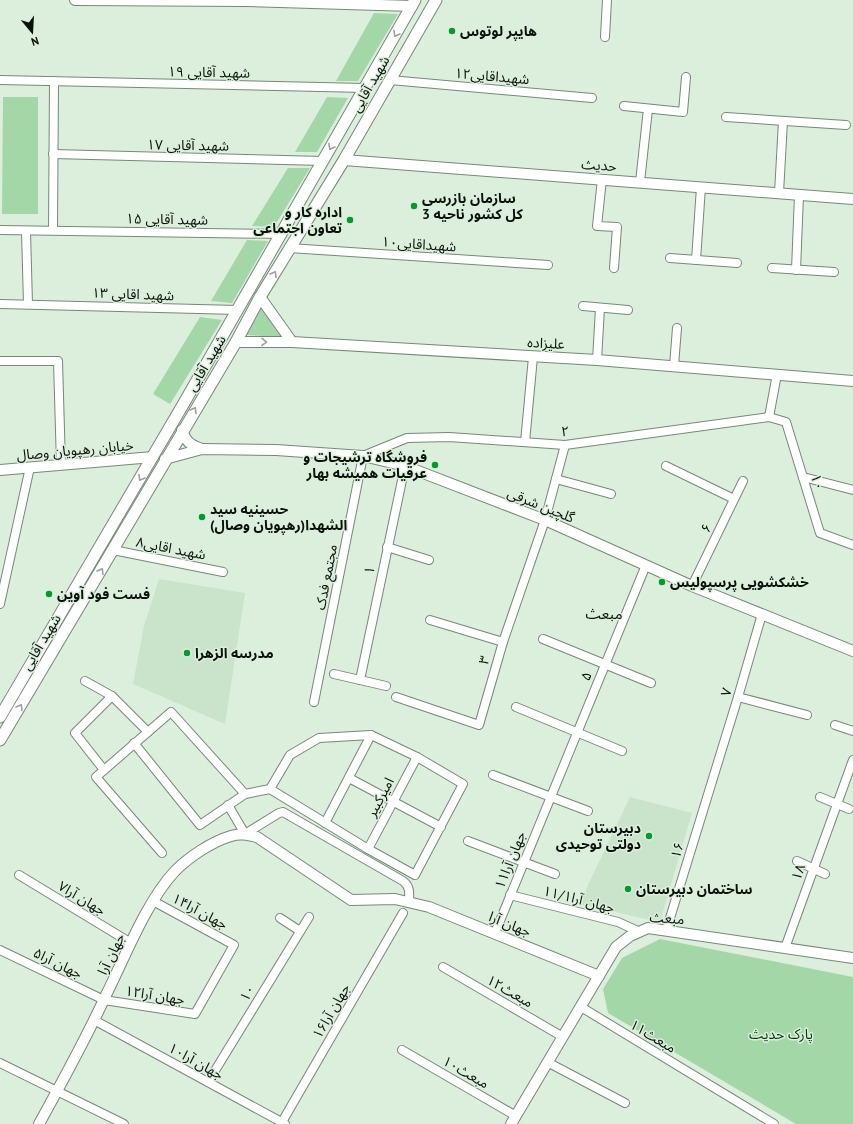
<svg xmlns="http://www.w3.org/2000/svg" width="853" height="1124" viewBox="0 0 853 1124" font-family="'PT Sans','Noto Sans Arabic',sans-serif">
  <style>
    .built { fill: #cae3cb }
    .green { fill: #a4d7a7 }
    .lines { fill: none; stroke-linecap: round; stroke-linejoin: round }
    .minor-casing { stroke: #778878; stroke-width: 10 }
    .tertiary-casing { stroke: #778878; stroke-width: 12 }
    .secondary-casing { stroke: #778878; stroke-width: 13 }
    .minor { stroke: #fff; stroke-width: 8 }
    .tertiary { stroke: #fff; stroke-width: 10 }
    .secondary { stroke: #fff; stroke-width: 11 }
    .oneway { stroke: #9da09e }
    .poi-dot { fill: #069932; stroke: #dcefdc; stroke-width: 1.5 }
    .labels { text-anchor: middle; stroke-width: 3; stroke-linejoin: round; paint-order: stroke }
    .poi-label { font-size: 14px; font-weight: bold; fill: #0b120c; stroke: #dcefdc; text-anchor: start }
    .street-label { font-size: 14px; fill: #0b120c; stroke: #dcefdc }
    .park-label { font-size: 14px; fill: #03360d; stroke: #dcefdc }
    .neighbourhood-label { font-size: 15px; fill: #0b120c; stroke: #dcefdc }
  </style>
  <rect width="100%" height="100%" fill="#dcefdc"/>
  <g class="built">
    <path d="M159,579L245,593L225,724L133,684L144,626Z"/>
    <path d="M630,797L692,813L660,922L579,904Z"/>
  </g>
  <g class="green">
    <path d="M374,13L398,14L358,81H336Z"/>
    <path d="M3,97H38V214H2Z"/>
    <path d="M327,97L348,98L317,152H295Z"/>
    <path d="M288,168H310L274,227L252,226Z"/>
    <path d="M247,240L268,241L232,303L211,301Z"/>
    <path d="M260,307L284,337L245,335Z"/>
    <path d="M200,317L222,320L170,404L153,394Z"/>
    <path d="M660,939L853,977V1124H796L608,1013L603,989L622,958Z"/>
  </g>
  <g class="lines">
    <g class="minor-casing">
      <g id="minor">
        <path d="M605,37L607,0"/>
        <path d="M0,80L365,88"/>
        <path d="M390,80L592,98"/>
        <path d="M624,106L683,112L686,77"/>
        <path d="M726,117L846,125"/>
        <path d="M53,154L323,161"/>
        <path d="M602,179L597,226L617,227L614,268"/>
        <path d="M640,182L648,109"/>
        <path d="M779,193L783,121"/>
        <path d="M0,230L282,234"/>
        <path d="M53,230L54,81"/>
        <path d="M26,231L28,304"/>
        <path d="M289,248L548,265"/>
        <path d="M670,258L737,263"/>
        <path d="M696,260L701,187"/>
        <path d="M772,268L834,272"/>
        <path d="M796,270L799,195"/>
        <path d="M0,304L238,310"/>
        <path d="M583,306L628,310"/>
        <path d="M597,360L600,308"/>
        <path d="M0,361H58L61,465"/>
        <path d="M674,366L677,328"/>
        <path d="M769,417L777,374"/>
        <path d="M525,442L533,357"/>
        <path d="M666,466L734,499"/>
        <path d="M803,477L853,490"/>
        <path d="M556,479L611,494"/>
        <path d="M387,547L429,560"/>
        <path d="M113,550L223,572"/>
        <path d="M692,586L743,481"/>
        <path d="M0,604L30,467"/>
        <path d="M430,620L503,642"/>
        <path d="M543,639L651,683"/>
        <path d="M334,674L386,686"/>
        <path d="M360,680L405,466"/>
        <path d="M85,681L112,696L148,732"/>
        <path d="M396,697L479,725L503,642L545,520L565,445"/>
        <path d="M738,697L807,715"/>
        <path d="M314,702L363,456L407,438L449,437L565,445L769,417L786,422L820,533L853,545"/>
        <path d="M516,707L622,751"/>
        <path d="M835,725L853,731"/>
        <path d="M134,743L200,825L245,794L270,789L368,849L415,875L463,784L417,757L371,735L319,738L290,755L270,789"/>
        <path d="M104,770L75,733L112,696"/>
        <path d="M493,775L588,811"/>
        <path d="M349,778L441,827"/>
        <path d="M820,797L849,809"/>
        <path d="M228,805L245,834L279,813L283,812L403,881C411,887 409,894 409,902"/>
        <path d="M325,823L371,735"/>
        <path d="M468,841L555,874"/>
        <path d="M368,849L417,757"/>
        <path d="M162,853L96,777L171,712L245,794"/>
        <path d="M797,861L825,874"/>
        <path d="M19,875L131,943"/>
        <path d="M510,895L618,922L640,932"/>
        <path d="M280,918L300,931"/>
        <path d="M666,931L738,697L762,614"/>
        <path d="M495,933L646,565"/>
        <path d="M785,948L853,760"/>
        <path d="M0,950L104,1000L195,1014L234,945L153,901"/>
        <path d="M443,967L563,1037"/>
        <path d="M581,1007L774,1124"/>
        <path d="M94,1020L285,1124"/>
        <path d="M402,1050L516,1116"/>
        <path d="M0,1063L124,1124"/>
        <path d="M549,1063L625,1103"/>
        <path d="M208,1082L309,917"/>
        <path d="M282,1122L403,913"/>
      </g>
    </g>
    <g class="tertiary-casing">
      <g id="tertiary">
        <path d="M75,0L246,1L412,6"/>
        <path d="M344,160L853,199"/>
        <path d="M260,297L292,342"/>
        <path d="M236,342H292L597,360L853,381"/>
        <path d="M182,430C186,442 190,445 202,449"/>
        <path d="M165,459L202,449L276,450L363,456L405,466L545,520L692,586L853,651"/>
        <path d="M0,470L153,457"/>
        <path d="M39,1124C62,1082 86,1039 106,995C125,957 146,902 175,871C189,857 211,842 231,836C240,833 248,835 257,837L351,900L395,899L429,907L599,976"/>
        <path d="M511,1124L616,947L630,936L648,928L853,958"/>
      </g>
    </g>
    <g class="secondary-casing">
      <g id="secondary">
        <path d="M0,717L184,403L415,0"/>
        <path d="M0,740L236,342L260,297L344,160L436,0"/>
      </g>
    </g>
    <use href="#minor" class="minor"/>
    <use href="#tertiary" class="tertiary"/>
    <use href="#secondary" class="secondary"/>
  </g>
  <defs><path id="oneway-chevron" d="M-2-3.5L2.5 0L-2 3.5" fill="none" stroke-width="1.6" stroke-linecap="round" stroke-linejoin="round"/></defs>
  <g class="oneway">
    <use href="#oneway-chevron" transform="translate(396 34) rotate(120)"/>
    <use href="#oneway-chevron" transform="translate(331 147) rotate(120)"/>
    <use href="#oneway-chevron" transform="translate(274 274) rotate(-59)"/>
    <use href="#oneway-chevron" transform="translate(264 342) rotate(1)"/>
    <use href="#oneway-chevron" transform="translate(194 410) rotate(-59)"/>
    <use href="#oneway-chevron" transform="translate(141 478) rotate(120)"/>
    <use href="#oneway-chevron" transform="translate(101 571) rotate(-59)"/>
    <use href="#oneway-chevron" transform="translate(20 707) rotate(-59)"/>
  </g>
  <g class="poi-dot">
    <circle cx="452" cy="31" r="4"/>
    <circle cx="414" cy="206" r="4"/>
    <circle cx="350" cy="220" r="4"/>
    <circle cx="435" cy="465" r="4"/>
    <circle cx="202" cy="517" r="4"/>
    <circle cx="662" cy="582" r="4"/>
    <circle cx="49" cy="594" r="4"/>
    <circle cx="187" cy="653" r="4"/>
    <circle cx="649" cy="836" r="4"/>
    <circle cx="628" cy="889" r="4"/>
  </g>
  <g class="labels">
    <g class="poi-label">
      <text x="460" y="36">هایپر لوتوس</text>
      <text x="422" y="203">سازمان بازرسی<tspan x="422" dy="16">کل کشور ناحیه 3</tspan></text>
      <text x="342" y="217" text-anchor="end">اداره کار و<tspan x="342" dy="16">تعاون اجتماعی</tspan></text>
      <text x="427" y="462" text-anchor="end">فروشگاه ترشیجات و<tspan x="427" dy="16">عرقیات همیشه بهار</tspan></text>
      <text x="210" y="514">حسینیه سید<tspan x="210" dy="16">الشهدا(رهپویان وصال)</tspan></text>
      <text x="670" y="587">خشکشویی پرسپولیس</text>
      <text x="57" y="599">فست فود آوین</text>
      <text x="195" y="658">مدرسه الزهرا</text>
      <text x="641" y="833" text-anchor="end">دبیرستان<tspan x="641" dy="16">دولتی توحیدی</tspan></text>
      <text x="636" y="894">ساختمان دبیرستان</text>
    </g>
    <g class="street-label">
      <text transform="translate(209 72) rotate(1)" y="5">شهید آقایی ۱۹</text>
      <text transform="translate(492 76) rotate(5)" y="5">شهیداقایی۱۲</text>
      <text transform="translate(370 84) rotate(-60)" y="5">شهید آقایی</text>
      <text transform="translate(188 145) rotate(1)" y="5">شهید آقایی ۱۷</text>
      <text transform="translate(599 165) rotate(4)" y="5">حدیث</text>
      <text transform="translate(167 219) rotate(1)" y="5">شهید آقایی ۱۵</text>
      <text transform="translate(419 244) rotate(4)" y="5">شهیداقایی۱۰</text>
      <text transform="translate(133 294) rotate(2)" y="5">شهید اقایی ۱۳</text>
      <text transform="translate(546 343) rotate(3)" y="5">علیزاده</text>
      <text transform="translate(206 363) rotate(-59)" y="5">شهید آقایی</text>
      <text transform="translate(565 431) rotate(-2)" y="5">۲</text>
      <text transform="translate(75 450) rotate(-5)" y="5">خیابان رهپویان وصال</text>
      <text transform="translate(818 482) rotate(73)" y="5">۱۰</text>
      <text transform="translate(541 505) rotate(22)" y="5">گلچین شرقی</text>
      <text transform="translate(706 528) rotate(-64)" y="5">۶</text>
      <text transform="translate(171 548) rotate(11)" y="5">شهید اقایی۸</text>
      <text transform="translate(369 570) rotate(-79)" y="5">۱</text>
      <text transform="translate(326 577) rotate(-79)" y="5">مجتمع فدک</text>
      <text transform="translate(41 642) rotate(-59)" y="5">شهید آقایی</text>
      <text transform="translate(484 660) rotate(-74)" y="5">۳</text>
      <text transform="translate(586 676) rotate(-67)" y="5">۵</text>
      <text transform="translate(726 692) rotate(-74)" y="5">۷</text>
      <text transform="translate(380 797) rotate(-62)" y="5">امیرکبیر</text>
      <text transform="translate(677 850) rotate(-73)" y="5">۱۶</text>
      <text transform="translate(510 860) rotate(-68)" y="5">جهان آرا۱۱</text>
      <text transform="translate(798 872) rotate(-70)" y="5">۱۸</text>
      <text transform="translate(82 898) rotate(31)" y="5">جهان آرا۷</text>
      <text transform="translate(579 899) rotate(14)" y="5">جهان آرا۱۱/۱</text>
      <text transform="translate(200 911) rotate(28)" y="5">جهان آرا۱۴</text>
      <text transform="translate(667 918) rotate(4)" y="5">مبعث</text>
      <text transform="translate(510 924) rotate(22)" y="5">جهان آرا</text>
      <text transform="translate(111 954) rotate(-64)" y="5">جهان آرا</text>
      <text transform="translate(58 963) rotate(26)" y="5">جهان آرا۵</text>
      <text transform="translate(510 991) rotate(30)" y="5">مبعث۱۲</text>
      <text transform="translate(247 993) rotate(-59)" y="5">۱۰</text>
      <text transform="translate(155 995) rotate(9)" y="5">جهان آرا۱۲</text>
      <text transform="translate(331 1011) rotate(-60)" y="5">جهان آرا۱۶</text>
      <text transform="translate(653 1036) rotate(31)" y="5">مبعث۱۱</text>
      <text transform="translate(196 1061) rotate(29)" y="5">جهان آرا۱۰</text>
      <text transform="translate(466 1072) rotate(30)" y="5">مبعث۱۰</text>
    </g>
    <g class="park-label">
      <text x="781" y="1039">پارک حدیث</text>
    </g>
    <g class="neighbourhood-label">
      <text x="604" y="619">مبعث</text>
    </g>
  </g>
  <g transform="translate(32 32) rotate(162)" stroke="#dcefdc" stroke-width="3" paint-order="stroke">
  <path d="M0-3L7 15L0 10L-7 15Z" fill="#0b120c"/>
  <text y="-6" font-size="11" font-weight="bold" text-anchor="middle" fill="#0b120c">N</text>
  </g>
</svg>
